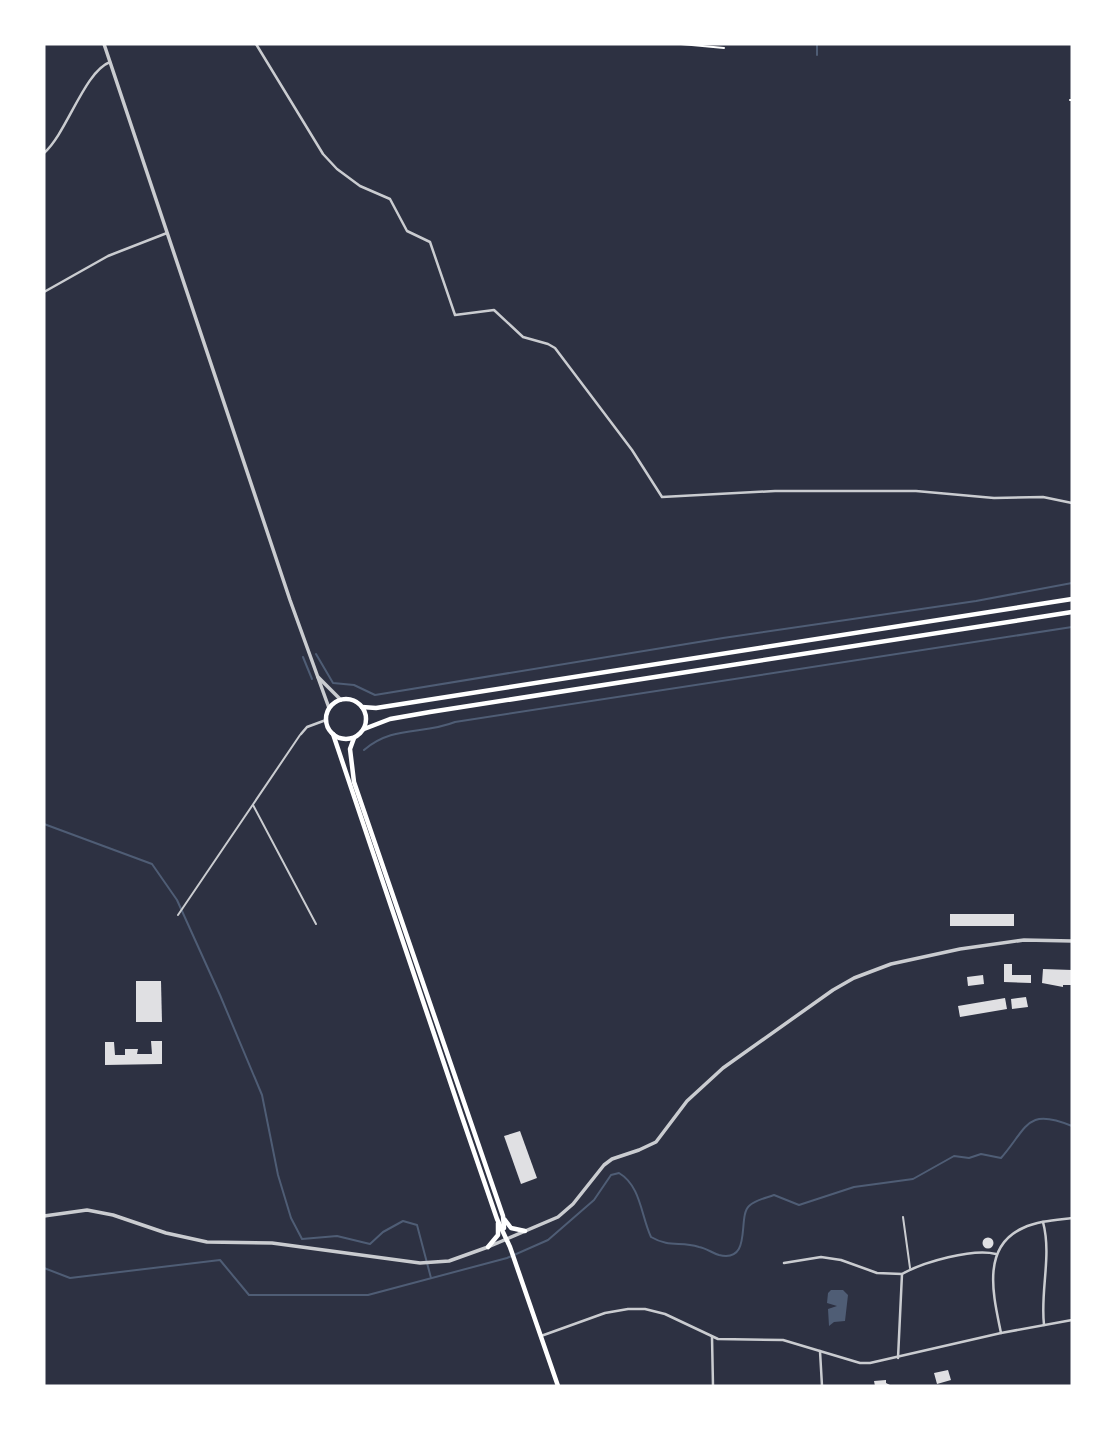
<svg xmlns="http://www.w3.org/2000/svg" width="1116" height="1430" viewBox="0 0 1116 1430" font-family="Commissioner,sans-serif">
  <style>
    .water { fill: #4f5d75 }
    .lines { fill: none; stroke-linecap: round; stroke-linejoin: round }
    .stream { stroke: #4f5d75; stroke-width: 2 }
    .building { fill: #e0e0e3 }
    .path { stroke: #fff; stroke-width: 2 }
    .service { stroke: #caccd0; stroke-width: 2 }
    .pedestrian { stroke: #caccd0; stroke-width: 2 }
    .minor { stroke: #caccd0; stroke-width: 2.5 }
    .tertiary { stroke: #caccd0; stroke-width: 3.5 }
    .secondary { stroke: #fff; stroke-width: 4.5 }
  </style>
  <rect width="100%" height="100%" fill="#2d3142"/>
  <path class="water" d="M843,1290L848,1295L845,1321L834,1322L829,1326L828,1309L837,1306L827,1303L828,1293L831,1290Z"/>
  <g class="lines">
    <g class="stream">
      <path d="M817,55V44"/>
      <path d="M316,654L333,683L354,685L375,695L723,638L976,601L1072,583"/>
      <path d="M303,657L312,679"/>
      <path d="M364,750C393,725 423,735 455,722L1072,627"/>
      <path d="M44,824L152,864L177,900L220,995L262,1095L278,1175L291,1218L302,1239L337,1236L370,1244L383,1232L403,1221L417,1225L431,1278"/>
      <path d="M44,1268L70,1278L220,1260L249,1295H368L507,1258L548,1240L594,1200L611,1175L619,1173C641,1186 641,1216 651,1237C670,1248 680,1241 699,1247C706,1248 712,1253 719,1255C753,1263 737,1217 749,1206C755,1200 766,1198 774,1195L799,1205L854,1187L913,1179L954,1156L969,1158L981,1154L1001,1158C1028,1127 1026,1107 1072,1126"/>
    </g>
  </g>
  <g class="building">
    <rect x="950" y="914" width="64" height="12"/>
    <path d="M1004,964H1012V975H1031V983L1004,982Z"/>
    <path d="M1043,969L1072,970V985H1063V987L1042,983Z"/>
    <path d="M983,975L984,984L968,986L967,977Z"/>
    <path d="M136,981H161L162,1022H136Z"/>
    <path d="M1026,997L1028,1007L1012,1009L1011,999Z"/>
    <path d="M1005,998L1007,1009L960,1017L958,1006Z"/>
    <path d="M151,1041H162V1064L105,1065V1042H114L115,1055H125V1049H138L137,1054H152Z"/>
    <path d="M520,1131L537,1178L521,1184L504,1136Z"/>
    <circle cx="988" cy="1243" r="5.5"/>
    <path d="M948,1370L951,1380L937,1384L934,1373Z"/>
    <path d="M886,1380V1383L892,1386H875L874,1381Z"/>
  </g>
  <g class="lines">
    <g class="path">
      <path d="M681,44L724,48"/>
      <path d="M1070,100H1072"/>
    </g>
    <g class="service">
      <path d="M253,805L316,924"/>
      <path d="M178,915L300,735"/>
    </g>
    <path class="pedestrian" d="M903,1217L910,1268"/>
    <g class="minor">
      <path d="M256,44L323,154L337,169L360,186L390,199L407,231L430,242L455,315L494,310L523,337L548,344L555,348L632,450L662,497L775,491H916L994,498L1043,497L1072,503"/>
      <path d="M44,153C67,133 84,72 110,62"/>
      <path d="M44,292L108,256L167,233"/>
      <path d="M301,734L307,727L326,720"/>
      <path d="M1043,1222C1052,1256 1040,1291 1044,1325"/>
      <path d="M784,1263L821,1257L841,1260L877,1273L902,1274L898,1358"/>
      <path d="M902,1274C923,1262 973,1248 996,1254"/>
      <path d="M1001,1333C994,1298 980,1247 1023,1228C1038,1221 1056,1220 1072,1218"/>
      <path d="M541,1336L605,1313L628,1309H645L665,1314L718,1339L783,1340L860,1363H870L1001,1333L1072,1320"/>
      <path d="M712,1337L713,1386"/>
      <path d="M820,1351L822,1386"/>
    </g>
    <g class="tertiary">
      <path d="M104,44L290,600L329,708"/>
      <path d="M318,677L341,700"/>
      <path d="M44,1216L87,1210L113,1215L166,1233L207,1242L272,1243L420,1263L449,1261L488,1247L558,1217L573,1204L604,1165L612,1159L639,1150L656,1142L687,1101L723,1068L833,990L854,978L891,964L960,949L1024,940L1072,941"/>
    </g>
    <g class="secondary">
      <circle cx="346" cy="719" r="20"/>
      <path d="M362,707L376,708L1072,599"/>
      <path d="M364,729L390,719L430,712L1072,612"/>
      <path d="M333,734L461,1114L497,1219L510,1247L558,1386"/>
      <path d="M354,738L350,749L354,782L503,1216L504,1228"/>
      <path d="M505,1220L511,1228L525,1231"/>
      <path d="M488,1247L498,1235V1223"/>
    </g>
  </g>
  <rect width="1116" height="1430" fill="none" stroke="#ffffff" stroke-width="91"/>
</svg>
